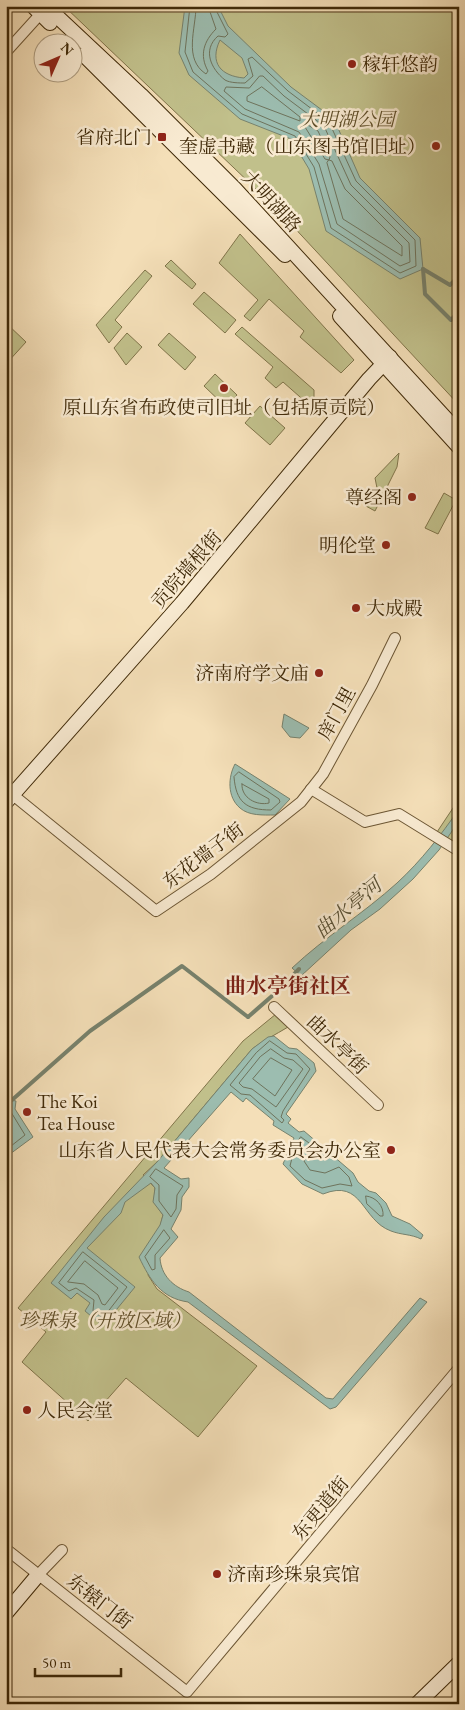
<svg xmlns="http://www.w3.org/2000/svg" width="465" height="1710" viewBox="0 0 465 1710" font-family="'EB Garamond','Noto Serif SC',serif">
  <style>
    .green { fill: #c1c08b; stroke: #80744a }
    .water { fill: #9cbdb0; stroke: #77826d; fill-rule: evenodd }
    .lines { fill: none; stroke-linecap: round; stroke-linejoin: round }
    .shore { stroke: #6e735c; stroke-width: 1 }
    .stream { stroke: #77826d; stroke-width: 4 }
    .street-casing { stroke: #6c5634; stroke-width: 12 }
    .secondary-casing { stroke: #3f2908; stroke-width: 16 }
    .street { stroke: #f8ead1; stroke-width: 10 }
    .secondary { stroke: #f8ead1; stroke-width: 14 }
    .poi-dot { fill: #8f2418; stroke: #f8ead1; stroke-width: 2 }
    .labels { text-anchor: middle; stroke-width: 5; stroke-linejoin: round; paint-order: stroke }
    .poi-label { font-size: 19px; fill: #3f2908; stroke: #f8ead1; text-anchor: end }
    .park-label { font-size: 19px; font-style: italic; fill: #604f29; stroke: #f8ead1 }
    .street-label { font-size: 19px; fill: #3f2908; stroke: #f8ead1 }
    .water-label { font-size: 20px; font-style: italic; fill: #564e32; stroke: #f8ead1 }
    .quarter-label { font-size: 21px; font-weight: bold; fill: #7a1f14; stroke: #f8ead1 }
  </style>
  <rect width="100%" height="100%" fill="#f4dfb8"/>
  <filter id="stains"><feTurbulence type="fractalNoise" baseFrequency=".004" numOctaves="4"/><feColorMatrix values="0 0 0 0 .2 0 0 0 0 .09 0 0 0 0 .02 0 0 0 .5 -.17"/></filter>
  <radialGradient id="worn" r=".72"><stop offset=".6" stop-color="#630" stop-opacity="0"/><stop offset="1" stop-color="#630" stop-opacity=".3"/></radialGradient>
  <g class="green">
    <path d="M64,6H459V405L276,208Z"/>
    <path d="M240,234L354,360L341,373L300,337L304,331L269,299L250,321L244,316L258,300L219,263Z"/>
    <path d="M171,260L196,284L192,289L165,266Z"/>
    <path d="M145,270L152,276L115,320L122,327L109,343L96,325Z"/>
    <path d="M204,292L236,320L225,333L193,304Z"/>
    <path d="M6,323L26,342L6,364Z"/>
    <path d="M242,327L314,390V397L308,404L283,382L276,388L265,378L273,367L235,334Z"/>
    <path d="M127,333L142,347L126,365L114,348Z"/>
    <path d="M169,333L196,357L185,370L158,345Z"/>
    <path d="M215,374L237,395L226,407L204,386Z"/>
    <path d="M260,406L285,428L270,445L245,423Z"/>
    <path d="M399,453L397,467L375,511L364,505L377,488L375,478Z"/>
    <path d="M444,493L456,500L438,534L425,528Z"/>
    <path d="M459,799V850L435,835Z"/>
    <path d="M276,1014L288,1027C275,1035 264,1040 252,1049L157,1162L143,1175L155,1188L154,1202L163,1215L148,1275L157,1289L257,1366L198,1437L126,1378L88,1421L22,1362L46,1332L18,1308L243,1041Z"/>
  </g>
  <g class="water">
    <path d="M185,6H218L228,26L291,87L334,119L360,178L420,238L423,269L400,279L326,231L309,169L291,139L240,119L189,75L179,53ZM220,40L242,58L248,74L244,78C221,76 209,63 220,40Z"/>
    <path d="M284,714L309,728L300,738L290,737L282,727Z"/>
    <path d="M235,764L290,799L275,815C263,815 249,816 240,808C227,797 228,777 235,764Z"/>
    <path d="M459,809V821L439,850L413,879L380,909L351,930L301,976L292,968C325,937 364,913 397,883C421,861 441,835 459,809Z"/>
    <path d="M274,1036L289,1048L297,1049L314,1063L316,1071L286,1114L291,1119L288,1123L299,1132L304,1131L353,1173L358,1182L369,1191L376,1193L386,1203L392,1216L410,1224L423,1235L421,1239C411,1234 401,1235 391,1231C361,1220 363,1178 323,1194L302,1184L283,1164L294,1138L273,1125L274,1121L246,1098L243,1102L231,1092L164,1168L181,1179L189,1178V1187L182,1197L181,1210L171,1229L178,1237L160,1258C161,1275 173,1287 189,1292L326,1398L333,1399L420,1298L427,1302L336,1407L330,1409L188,1302C161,1298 150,1280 139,1257L160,1225L163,1215L153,1202L155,1188L151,1183L125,1202L121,1213L87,1248L135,1287L103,1326L85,1311L90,1303L77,1293L71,1299L51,1283L104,1217L157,1162L252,1049L268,1037Z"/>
    <path d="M6,1099L16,1101L15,1109L33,1137L6,1157Z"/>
  </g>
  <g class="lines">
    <g class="shore">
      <path d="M190,6L185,52L193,72L242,114L295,136L314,167L331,228L400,273L416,266L415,240L356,181L329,122L288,91L252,57L248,59L253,76L245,83C240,83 230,83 225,80C211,69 202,50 218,36L225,37L228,34L214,6"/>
      <path d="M196,6C196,29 183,59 206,74L208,71C199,55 204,41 216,29L208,6"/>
      <path d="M260,76H263L284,96L324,126L351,185L409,243L410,262L400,266L337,224L319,164L299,132L245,109L224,91L226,87L249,88Z"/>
      <path d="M262,87L300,117V121L247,101V97Z"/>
      <path d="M306,124L318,131L330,157L329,160L325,159L305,127Z"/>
      <path d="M329,160L332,161L345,189L402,246V256L343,219L327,163Z"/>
      <path d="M239,772L279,799L280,802L271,810C246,810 236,802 234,777Z"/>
      <path d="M242,784L269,799V803C257,806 241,798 242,784Z"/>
      <path d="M270,1041L287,1053L296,1054L310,1069L283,1111L281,1117L284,1120L282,1123L250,1095L241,1094L230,1085L256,1053Z"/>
      <path d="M271,1049L284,1058L293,1060L303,1069L276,1107L252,1089L243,1087L239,1083L260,1057Z"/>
      <path d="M271,1058L292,1070L275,1096L253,1079Z"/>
      <path d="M6,1104L9,1105L11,1112L25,1135L6,1150"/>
      <path d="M301,1137L313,1146L304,1161L310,1170L325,1173L339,1167L349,1177L352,1186L340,1184L322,1188L305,1180L290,1166L295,1146Z"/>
      <path d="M156,1169L183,1186L177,1195L176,1209L171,1217L159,1201V1185L150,1177Z"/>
      <path d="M366,1196C376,1197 384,1206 383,1216H380L367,1204Z"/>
      <path d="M164,1230L170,1238L155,1255V1269L152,1270L145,1257Z"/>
      <path d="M83,1252L127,1287L103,1318L93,1311L94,1300L76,1288L69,1291L59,1283Z"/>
      <path d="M85,1261L118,1288L105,1305L102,1304L98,1295L84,1284L68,1282Z"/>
    </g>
    <g class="stream">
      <path d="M423,269L425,294L451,320L459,311"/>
      <path d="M423,269L450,285L459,276"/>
      <path d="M248,1017L280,989L299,969"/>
      <path d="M12,1100L90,1031L182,966L248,1017"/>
    </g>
    <g class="street-casing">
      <g id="street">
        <path d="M6,52L44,10"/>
        <path d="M311,789L365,822L399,814L459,851"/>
        <path d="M13,795L156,911L211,874L301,802L323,774L372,685L395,638"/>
        <path d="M274,1007L378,1105"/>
        <path d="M6,1549L187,1692L459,1368"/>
        <path d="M38,1575L62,1550"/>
      </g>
    </g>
    <g class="secondary-casing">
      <g id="secondary">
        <path d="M33,6L50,23"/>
        <path d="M46,6L141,95L235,189L459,433"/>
        <path d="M84,55L285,255"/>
        <path d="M340,316L459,447"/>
        <path d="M6,802L182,603L369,379L390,357"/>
        <path d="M6,1613L38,1575"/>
        <path d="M417,1704L459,1663"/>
      </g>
    </g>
    <use href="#street" class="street"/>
    <use href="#secondary" class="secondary"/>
  </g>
  <g class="poi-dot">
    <circle cx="352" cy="64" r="5"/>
    <rect x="157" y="132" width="10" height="10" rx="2.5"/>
    <circle cx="436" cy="146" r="5"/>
    <circle cx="224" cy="388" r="5"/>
    <circle cx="412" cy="497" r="5"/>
    <circle cx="386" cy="545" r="5"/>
    <circle cx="356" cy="608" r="5"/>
    <circle cx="319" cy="673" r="5"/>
    <circle cx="27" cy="1112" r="5"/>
    <circle cx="391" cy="1150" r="5"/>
    <circle cx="27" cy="1410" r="5"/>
    <circle cx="217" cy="1574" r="5"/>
  </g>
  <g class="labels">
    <g class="poi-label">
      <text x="362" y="71" text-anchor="start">稼轩悠韵</text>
      <text x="152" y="144">省府北门</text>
      <text x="426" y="153">奎虚书藏（山东图书馆旧址）</text>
      <text x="224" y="414" text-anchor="middle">原山东省布政使司旧址（包括原贡院）</text>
      <text x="402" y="504">尊经阁</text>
      <text x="376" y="552">明伦堂</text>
      <text x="366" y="615" text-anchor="start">大成殿</text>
      <text x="309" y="680">济南府学文庙</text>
      <text x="37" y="1108" text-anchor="start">The Koi<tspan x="37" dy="22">Tea House</tspan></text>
      <text x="381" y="1157">山东省人民代表大会常务委员会办公室</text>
      <text x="37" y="1417" text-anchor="start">人民会堂</text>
      <text x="227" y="1581" text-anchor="start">济南珍珠泉宾馆</text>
    </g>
    <g class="park-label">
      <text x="347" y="126">大明湖公园</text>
      <text x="105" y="1327">珍珠泉（开放区域）</text>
    </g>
    <g class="street-label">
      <text transform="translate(272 201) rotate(47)" y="7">大明湖路</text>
      <text transform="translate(186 569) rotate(-49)" y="7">贡院墙根街</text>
      <text transform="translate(336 713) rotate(-61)" y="7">庠门里</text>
      <text transform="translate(203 855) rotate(-37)" y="7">东花墙子街</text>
      <text transform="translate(338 1044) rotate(44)" y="7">曲水亭街</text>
      <text transform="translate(320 1508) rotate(-50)" y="7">东更道街</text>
      <text transform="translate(100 1601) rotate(38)" y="7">东辕门街</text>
    </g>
    <g class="water-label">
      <text transform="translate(348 908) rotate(-40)" y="7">曲水亭河</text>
    </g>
    <g class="quarter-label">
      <text x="288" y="993">曲水亭街社区</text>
    </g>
  </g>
  <rect width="465" height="1710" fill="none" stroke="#f4dfb8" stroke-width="25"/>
  <rect x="8" y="8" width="450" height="1695" fill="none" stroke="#3f2908" stroke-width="2.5"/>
  <rect x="12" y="12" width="440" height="1685" fill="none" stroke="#3f2908"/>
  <g transform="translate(58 58) rotate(45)"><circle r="24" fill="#f8ead1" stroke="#ae9d81"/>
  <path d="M0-4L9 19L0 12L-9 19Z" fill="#8f2418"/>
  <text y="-8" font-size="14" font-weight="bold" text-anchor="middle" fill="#3f2908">N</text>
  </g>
  <path d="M35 1668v8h86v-8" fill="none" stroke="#3f2908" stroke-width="2.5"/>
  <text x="42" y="1668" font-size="15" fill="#3f2908" stroke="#f8ead1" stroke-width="4" paint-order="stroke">50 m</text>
  <rect width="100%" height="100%" filter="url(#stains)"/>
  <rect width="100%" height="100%" fill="url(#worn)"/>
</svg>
